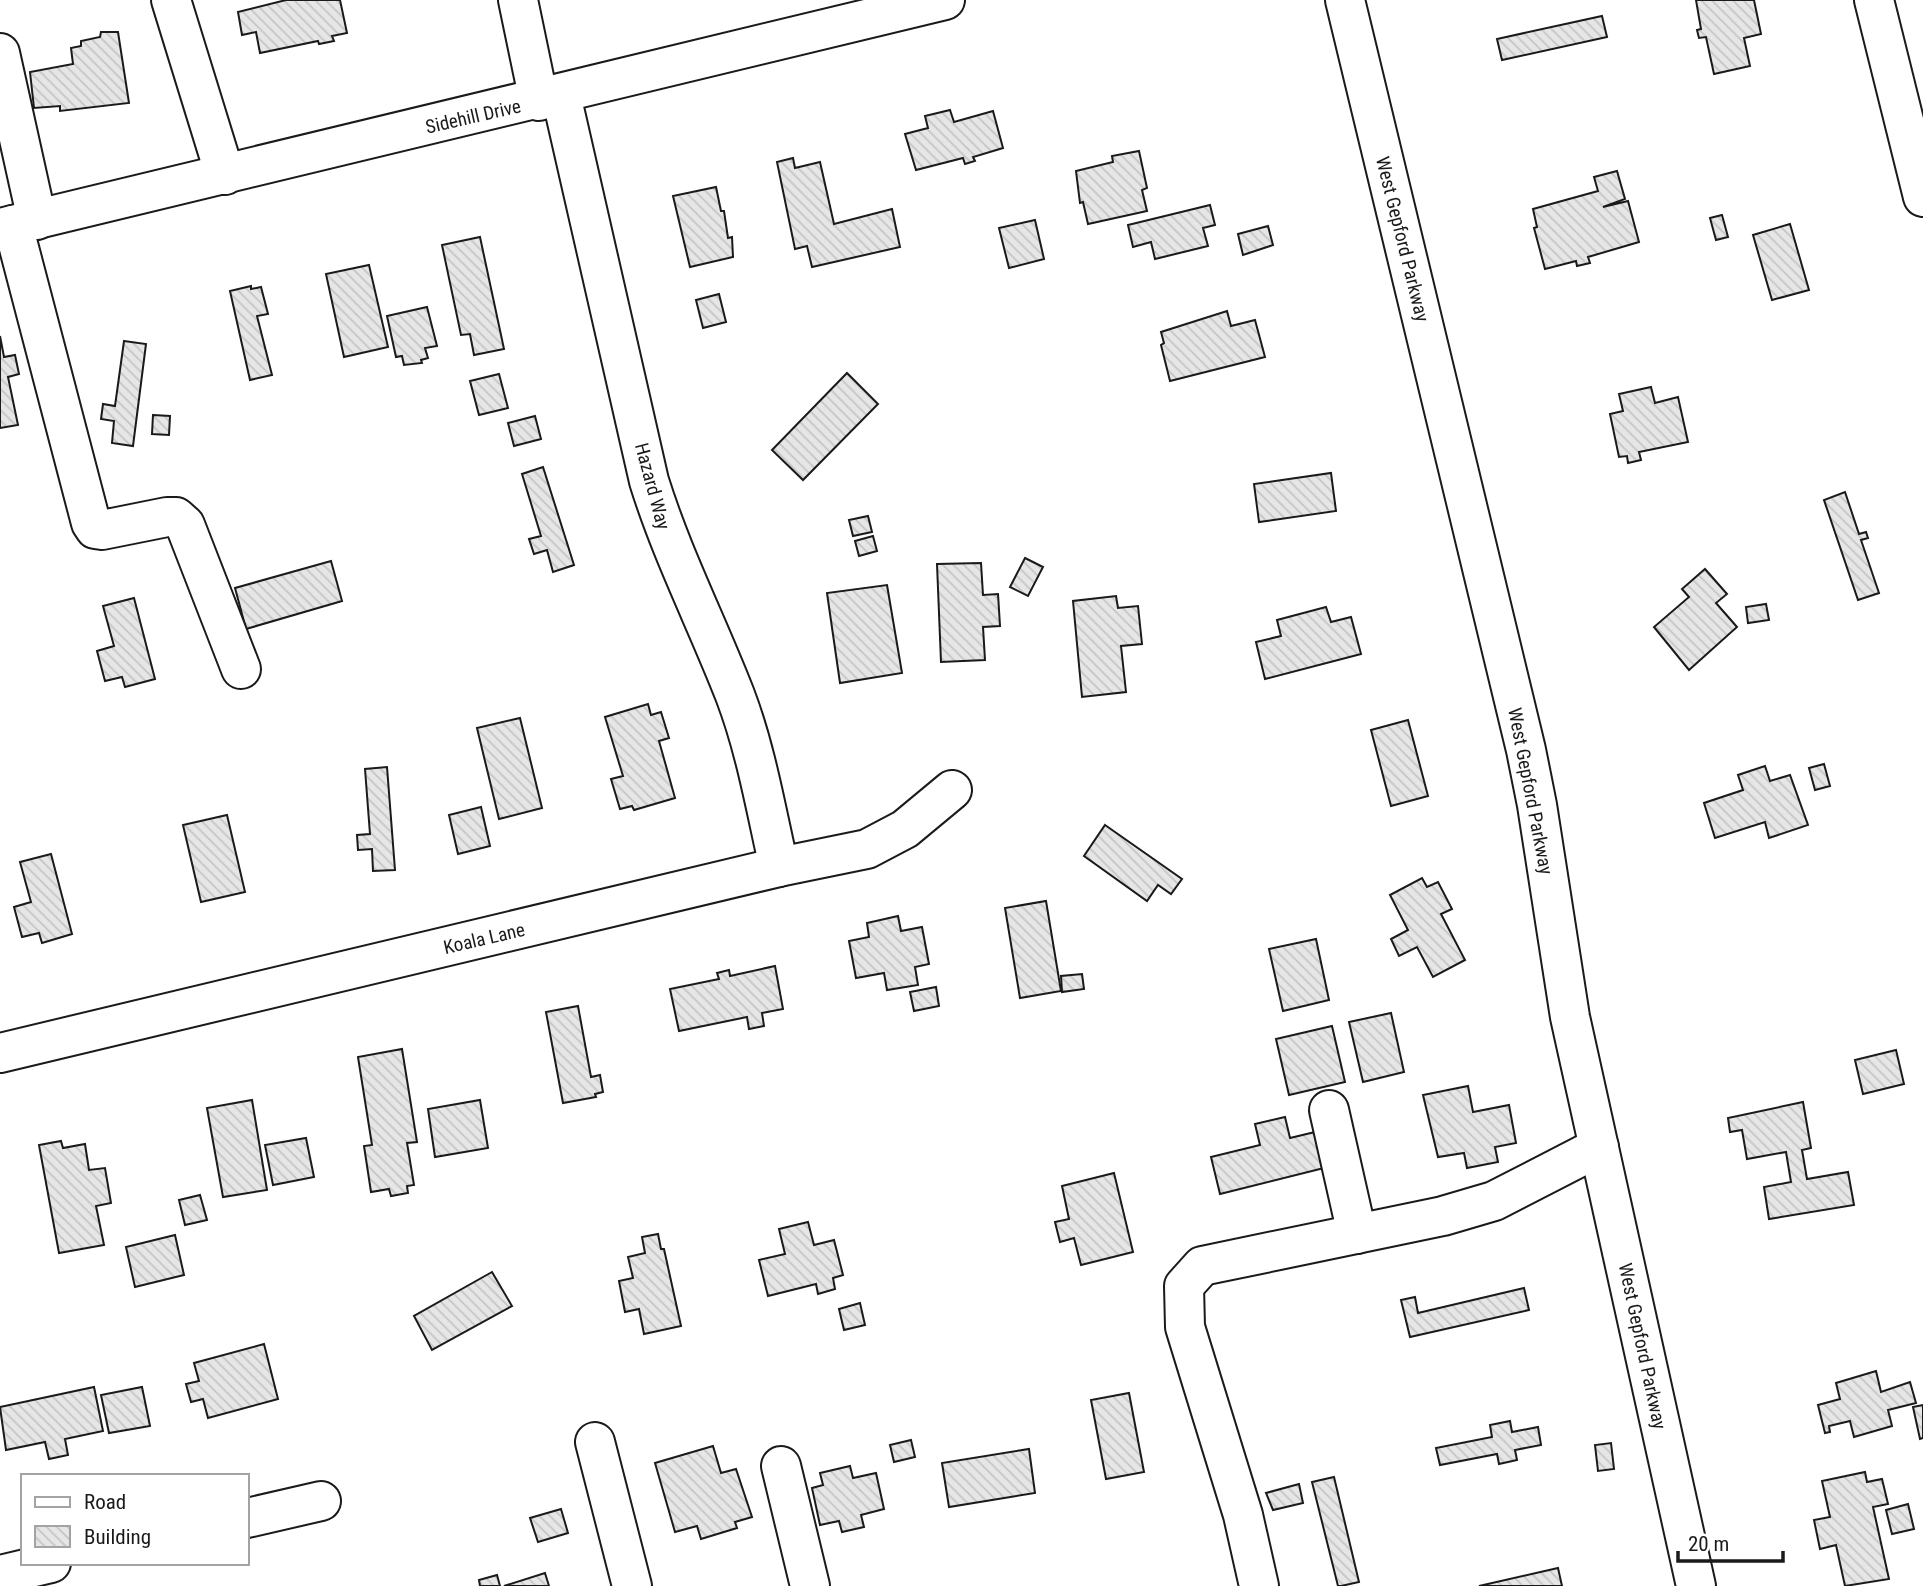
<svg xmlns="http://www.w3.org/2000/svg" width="1923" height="1586" viewBox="0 0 1923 1586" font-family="'Roboto Condensed',sans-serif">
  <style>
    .building { fill: url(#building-back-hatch); stroke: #1a1a1a; stroke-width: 2 }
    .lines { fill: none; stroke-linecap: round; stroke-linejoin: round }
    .minor-casing { stroke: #1a1a1a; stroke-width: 42 }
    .minor { stroke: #fff; stroke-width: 38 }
    .labels { text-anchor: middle; stroke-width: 5; stroke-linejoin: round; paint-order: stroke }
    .street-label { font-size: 19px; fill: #1a1a1a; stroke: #fff }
  </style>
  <defs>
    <pattern id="building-back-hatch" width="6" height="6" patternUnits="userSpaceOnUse" patternTransform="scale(1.75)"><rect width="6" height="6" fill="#e6e6e6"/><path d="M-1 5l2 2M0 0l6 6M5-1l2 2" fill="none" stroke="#c5c5c5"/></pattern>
  </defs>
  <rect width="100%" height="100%" fill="#fff"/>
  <g class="building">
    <path d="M286,0H340L347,33L332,36L334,41L319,44L318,41L260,53L256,32L242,35L238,12Z"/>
    <path d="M1696,0H1754L1761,34L1744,38L1750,66L1714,74L1706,37L1699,38L1697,30L1701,29Z"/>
    <path d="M1602,16L1607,37L1502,60L1497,39Z"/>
    <path d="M101,32H118L129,103L60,111V106L34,108L30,72L73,64L71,48L81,46V41L100,37Z"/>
    <path d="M950,110L954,122L993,111L1003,148L973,157L975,161L965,164L963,158L916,170L905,134L928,128L925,116Z"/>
    <path d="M1139,151L1147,188L1142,190L1147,211L1088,224L1083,202L1080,203L1076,171L1113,162L1112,156Z"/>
    <path d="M793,158L795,168L820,162L834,224L892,209L900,247L812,267L807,246L795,249L777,162Z"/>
    <path d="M1617,171L1625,199L1603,207L1628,201L1639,242L1588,257L1590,263L1577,266L1576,261L1545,269L1534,228L1537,227L1533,209L1598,191L1594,177Z"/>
    <path d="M716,187L721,211H724L728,238L732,237L733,257L690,267L673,196Z"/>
    <path d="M1210,205L1215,225L1203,228L1208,246L1155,259L1151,242L1133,247L1128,225Z"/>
    <path d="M1722,215L1728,237L1716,240L1710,218Z"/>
    <path d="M1035,220L1044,259L1009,268L999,228Z"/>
    <path d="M1790,224L1809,290L1772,300L1753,235Z"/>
    <path d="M1268,226L1273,245L1243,255L1238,234Z"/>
    <path d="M480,237L504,349L474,355L470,334L461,335L442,245Z"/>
    <path d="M369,265L388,347L344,357L326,274Z"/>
    <path d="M251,286V289L261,287L268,314L257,316L272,375L250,380L230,291Z"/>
    <path d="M719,294L726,322L703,328L696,300Z"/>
    <path d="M427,307L437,346L425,348L428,358L421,360L422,363L404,365L402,356L396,357L387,316Z"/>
    <path d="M1227,311L1231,326L1255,320L1265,357L1170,381L1161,345L1164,343L1161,332Z"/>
    <path d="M0,336L4,357L15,355L19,374L8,377L18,425L0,428Z"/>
    <path d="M124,341L146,344L133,446L112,443L114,421L101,419L103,404L115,406Z"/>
    <path d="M847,373L878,404L803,480L772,450Z"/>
    <path d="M499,374L508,408L479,415L470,381Z"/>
    <path d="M1651,387L1655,403L1678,397L1688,442L1639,452L1641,460L1628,463L1627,456L1619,457L1610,414L1623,411L1619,394Z"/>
    <path d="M153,415L170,416L169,435L152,434Z"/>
    <path d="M535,416L541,439L514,446L508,423Z"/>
    <path d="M543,467L574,565L553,572L547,550L534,554L529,539L541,536L522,474Z"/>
    <path d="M1331,473L1336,511L1259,522L1254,484Z"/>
    <path d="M1845,492L1859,534L1866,532L1868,538L1861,540L1879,593L1858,600L1824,500Z"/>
    <path d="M868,516L872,532L853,536L849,520Z"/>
    <path d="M873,536L877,551L859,556L855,541Z"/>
    <path d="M1025,558L1043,567L1028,596L1010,587Z"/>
    <path d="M331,561L342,601L246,629L235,588Z"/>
    <path d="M981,563L983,595L998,594L1000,626L983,627L985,660L941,662L937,564Z"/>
    <path d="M1705,569L1727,594L1716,603L1737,627L1689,670L1654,627L1689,597L1682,589Z"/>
    <path d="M887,585L902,673L840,683L827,593Z"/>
    <path d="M1116,596L1118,608L1138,606L1142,644L1121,646L1126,692L1082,697L1073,601Z"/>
    <path d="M134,598L155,679L125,687L122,677L105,681L97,651L114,646L103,606Z"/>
    <path d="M1766,604L1769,620L1748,623L1746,607Z"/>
    <path d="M1326,607L1331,622L1351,617L1361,654L1265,679L1256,642L1281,636L1277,620Z"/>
    <path d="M648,704L651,715L661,712L669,738L659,741L675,798L634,810L632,806L620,809L611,779L623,776L605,717Z"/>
    <path d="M520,718L542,808L499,819L477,728Z"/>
    <path d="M1408,720L1428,796L1391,806L1371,730Z"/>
    <path d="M1824,764L1830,786L1815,790L1809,768Z"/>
    <path d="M1765,766L1770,781L1790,775L1808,825L1769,838L1765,822L1715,838L1704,803L1743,790L1738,775Z"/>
    <path d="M387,767L395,870L373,871L372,849L358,850L357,835L370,834L365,769Z"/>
    <path d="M481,807L490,846L458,854L449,815Z"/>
    <path d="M227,815L245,892L201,902L183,825Z"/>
    <path d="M1105,825L1182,879L1171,894L1158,885L1147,901L1084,856Z"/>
    <path d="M51,854L72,934L42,943L39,933L22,937L14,907L31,902L20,862Z"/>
    <path d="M1422,878L1427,887L1438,882L1452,909L1441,914L1465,960L1433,977L1417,947L1399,956L1391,939L1408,930L1390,895Z"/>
    <path d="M1046,901L1061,991L1020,998L1005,908Z"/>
    <path d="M898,916L901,931L922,927L929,964L915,967L918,985L887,990L884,973L856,978L849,941L869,937L867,923Z"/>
    <path d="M1316,939L1329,1000L1283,1011L1269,949Z"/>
    <path d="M775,966L783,1009L762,1013L764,1026L749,1029L747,1017L679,1031L670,989L719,979L717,973L729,970L730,976Z"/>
    <path d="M1082,974L1084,989L1062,992L1061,976Z"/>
    <path d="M936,987L939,1006L914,1011L910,992Z"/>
    <path d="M578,1006L591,1077L600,1075L603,1092L595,1094L596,1097L563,1103L546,1012Z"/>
    <path d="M1391,1013L1404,1072L1363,1082L1349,1022Z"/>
    <path d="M1332,1026L1345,1082L1289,1095L1276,1039Z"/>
    <path d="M402,1049L417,1142L407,1143L414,1185L407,1186L408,1193L391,1196L389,1189L371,1192L364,1146L372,1145L358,1057Z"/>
    <path d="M1896,1050L1904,1084L1863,1094L1855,1060Z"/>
    <path d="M1468,1086L1473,1112L1509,1105L1516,1143L1495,1147L1498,1162L1467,1168L1464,1153L1438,1157L1423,1095Z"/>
    <path d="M252,1100L267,1190L223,1197L207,1108Z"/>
    <path d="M480,1100L488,1148L435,1157L428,1109Z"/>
    <path d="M1803,1102L1811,1148L1802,1150L1807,1179L1848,1172L1854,1205L1769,1219L1764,1187L1791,1182L1786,1152L1747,1159L1742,1130L1730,1132L1728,1118Z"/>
    <path d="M1285,1117L1290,1138L1315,1132L1324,1168L1220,1194L1211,1157L1260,1145L1255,1124Z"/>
    <path d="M306,1138L314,1177L273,1185L265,1145Z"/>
    <path d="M61,1141L63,1148L85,1144L89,1170L105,1168L111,1203L96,1206L104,1245L59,1253L39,1145Z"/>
    <path d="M1114,1173L1133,1252L1081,1265L1074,1238L1060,1242L1055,1222L1069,1219L1062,1186Z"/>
    <path d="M200,1195L207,1220L185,1225L179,1200Z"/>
    <path d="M808,1222L814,1245L834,1240L843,1275L833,1278L835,1289L818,1294L816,1284L768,1296L759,1260L785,1254L779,1229Z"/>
    <path d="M658,1234L661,1249H664L681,1326L644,1334L639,1309L625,1312L619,1281L633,1278L628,1257L645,1253L642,1237Z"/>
    <path d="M175,1235L184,1275L135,1287L126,1247Z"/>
    <path d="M492,1272L512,1306L432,1350L414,1316Z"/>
    <path d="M1524,1288L1529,1310L1410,1337L1401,1300L1415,1297L1418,1313Z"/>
    <path d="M860,1303L865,1325L844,1330L839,1309Z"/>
    <path d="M264,1344L278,1399L208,1418L203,1399L191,1402L186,1384L199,1381L194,1363Z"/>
    <path d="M1876,1371L1881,1392L1910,1382L1916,1403L1888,1410L1892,1426L1854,1437L1850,1421L1829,1426L1830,1432L1825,1433L1818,1405L1840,1399L1836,1383Z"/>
    <path d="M94,1387L103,1431L65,1439L68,1455L49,1459L45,1442L6,1450L0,1407Z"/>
    <path d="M142,1387L150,1426L109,1433L101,1395Z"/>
    <path d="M1129,1393L1144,1472L1106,1479L1091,1400Z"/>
    <path d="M1923,1405V1438L1920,1439L1913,1407Z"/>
    <path d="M1510,1421L1512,1432L1538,1427L1541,1445L1515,1450L1517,1460L1499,1464L1497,1454L1440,1465L1436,1448L1492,1437L1490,1425Z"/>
    <path d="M911,1440L915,1457L894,1462L890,1445Z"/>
    <path d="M1611,1443L1614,1469L1598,1471L1595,1445Z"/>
    <path d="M713,1446L721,1473L736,1469L752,1517L735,1522L737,1528L701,1539L697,1526L675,1532L655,1463Z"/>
    <path d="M1029,1449L1035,1493L949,1507L942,1463Z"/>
    <path d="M850,1466L853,1478L876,1473L884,1509L861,1515L864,1527L842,1532L839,1521L820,1525L812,1488L823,1485L820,1473Z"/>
    <path d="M1865,1472L1867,1482L1882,1479L1888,1504L1873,1507L1889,1579L1845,1586L1836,1545L1820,1549L1814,1520L1830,1517L1822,1481Z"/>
    <path d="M1334,1477L1359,1582L1341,1586H1338L1312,1482Z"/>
    <path d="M1299,1484L1303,1503L1273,1510L1266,1493Z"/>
    <path d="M1908,1504L1914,1529L1892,1534L1886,1510Z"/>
    <path d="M561,1509L568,1533L538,1542L530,1518Z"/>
    <path d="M1558,1568L1562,1586H1479Z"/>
    <path d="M545,1573L549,1586H504Z"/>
    <path d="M497,1575L500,1586H480L479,1580Z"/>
  </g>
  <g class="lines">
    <g class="minor-casing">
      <g id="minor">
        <path d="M171,0L225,175"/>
        <path d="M518,0L539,101"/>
        <path d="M1345,0L1526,750L1537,805L1570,1017L1696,1586"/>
        <path d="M1874,0L1923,197"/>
        <path d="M0,53L37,220"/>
        <path d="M561,95L649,481C672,555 707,623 735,695C756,750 766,810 779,867"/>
        <path d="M13,225L91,523L95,529L102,530L167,517H176L185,525L241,669"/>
        <path d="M0,228L945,0"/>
        <path d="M0,1053L779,867L867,849L905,829L952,790"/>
        <path d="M1329,1110L1357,1234"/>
        <path d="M595,1442L632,1586"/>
        <path d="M781,1466L810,1586"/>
        <path d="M247,1518L321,1501"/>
        <path d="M0,1575L51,1563"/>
        <path d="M1259,1586L1243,1515L1185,1327L1184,1286L1202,1266L1443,1216L1494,1201L1599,1147"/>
      </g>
    </g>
    <use href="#minor" class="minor"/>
  </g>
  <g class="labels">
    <g class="street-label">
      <text transform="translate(473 116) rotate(-13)" y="7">Sidehill Drive</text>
      <text transform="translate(1403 239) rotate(76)" y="7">West Gepford Parkway</text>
      <text transform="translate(653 486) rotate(75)" y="7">Hazard Way</text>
      <text transform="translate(1531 791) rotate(79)" y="7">West Gepford Parkway</text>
      <text transform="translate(484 938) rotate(-13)" y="7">Koala Lane</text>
      <text transform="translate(1643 1346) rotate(78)" y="7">West Gepford Parkway</text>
    </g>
  </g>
  <rect x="21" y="1474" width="228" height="91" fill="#ffffff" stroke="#a3a3a3" stroke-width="2"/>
  <rect x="35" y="1497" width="35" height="10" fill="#ffffff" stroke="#a3a3a3" stroke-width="2"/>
  <text x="84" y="1509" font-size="21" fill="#1a1a1a">Road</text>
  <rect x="35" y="1526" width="35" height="21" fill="url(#building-back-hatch)" stroke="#a3a3a3" stroke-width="2"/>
  <text x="84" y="1544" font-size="21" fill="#1a1a1a">Building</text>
  <path d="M1678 1551v10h105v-10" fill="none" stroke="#1a1a1a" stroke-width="3.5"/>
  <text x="1688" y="1551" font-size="21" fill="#1a1a1a" stroke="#ffffff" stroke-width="5" paint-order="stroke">20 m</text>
</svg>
